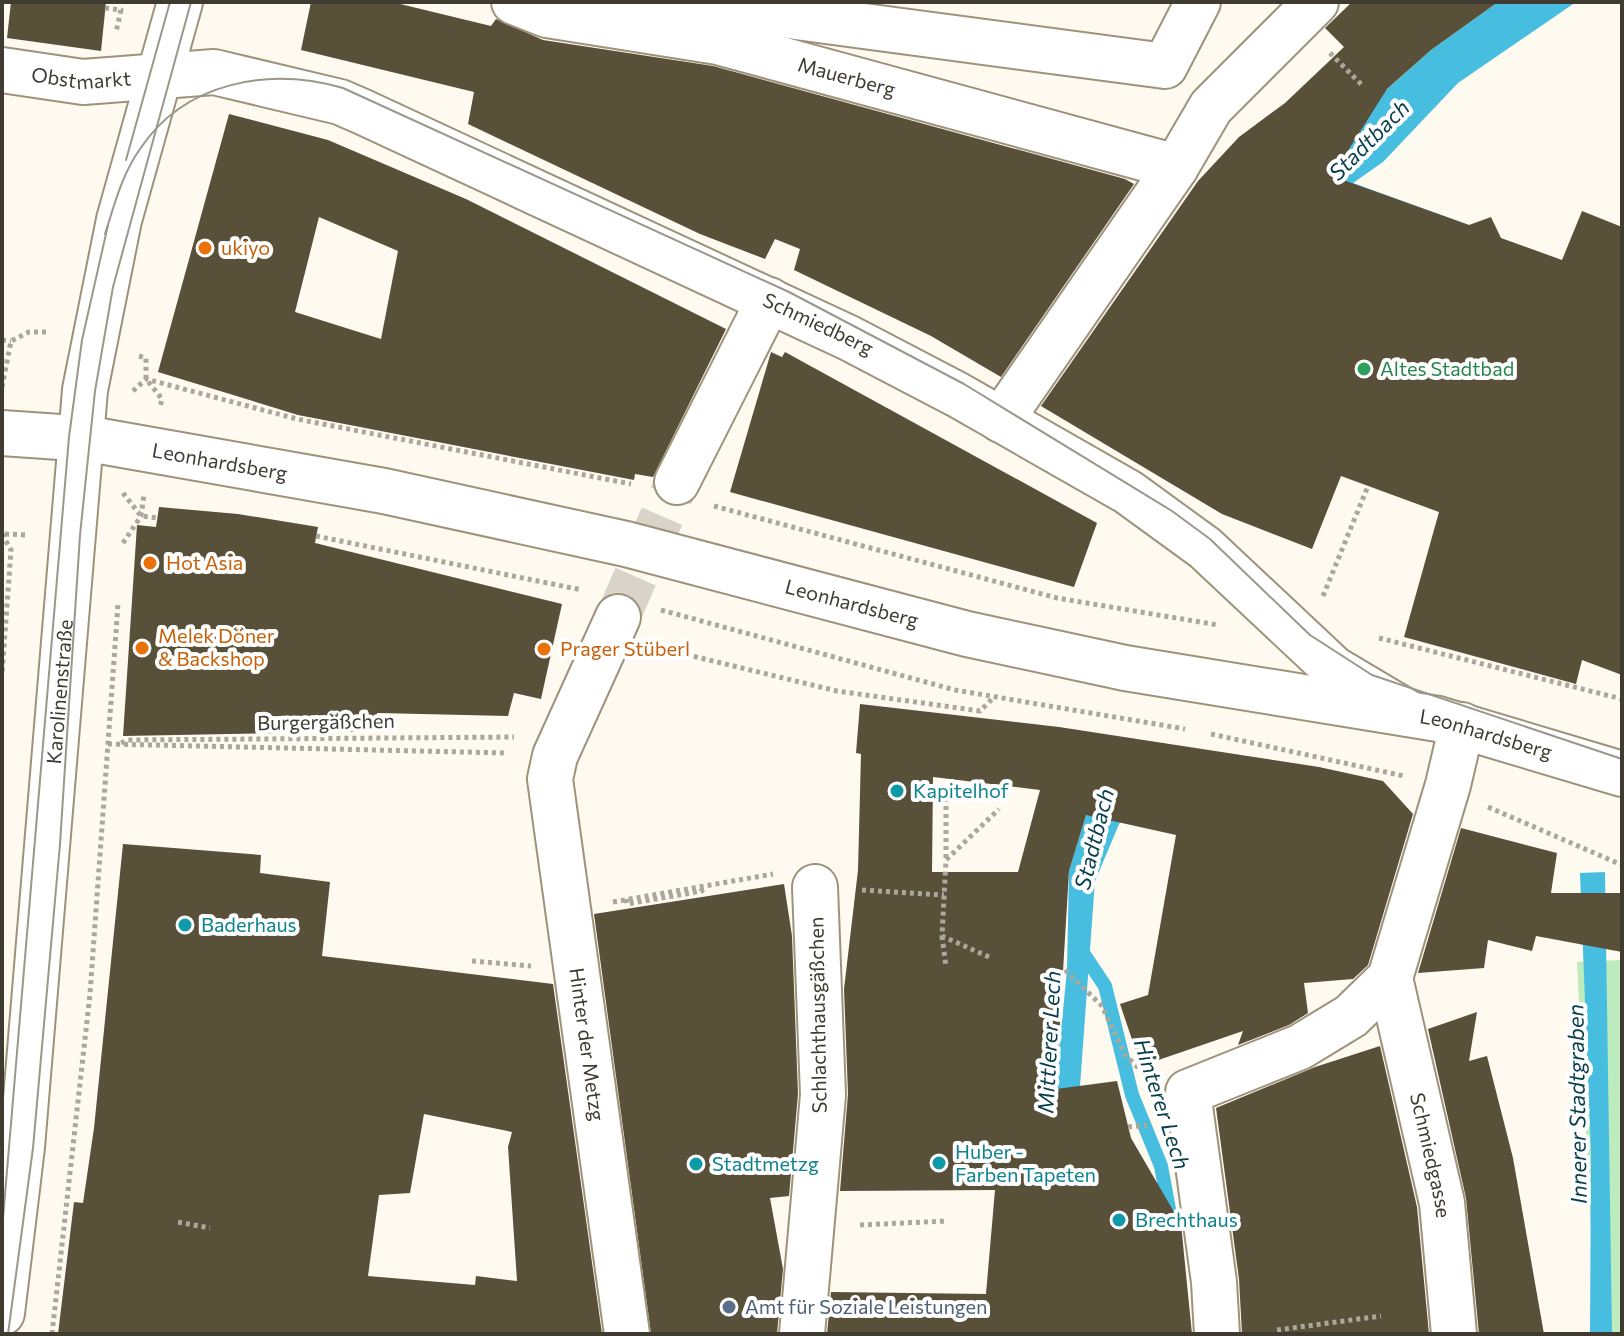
<svg xmlns="http://www.w3.org/2000/svg" width="1624" height="1336" viewBox="0 0 1624 1336" font-family="Commissioner,sans-serif">
  <style>
    .green { fill: #bcecbd }
    .water { fill: #47bee0 }
    .lines { fill: none; stroke-linecap: round; stroke-linejoin: round }
    .stream { stroke: #47bee0; stroke-width: 14 }
    .building { fill: #59503a; fill-rule: evenodd }
    .street-tunnel { stroke: #d9d4ca; stroke-width: 44; stroke-dasharray: 44 22; stroke-linecap: butt }
    .street-casing { stroke: #9d937b; stroke-width: 48 }
    .secondary-casing { stroke: #9d937b; stroke-width: 48 }
    .path { stroke: #aba79d; stroke-width: 5; stroke-dasharray: 4 4; stroke-linecap: butt }
    .street { stroke: #fff; stroke-width: 44 }
    .secondary { stroke: #fff; stroke-width: 44 }
    .tram { stroke: #9b978d; stroke-width: 2 }
    .food-dot { fill: #e8710a; stroke: #fff; stroke-width: 3 }
    .leisure-dot { fill: #2e9e5b; stroke: #fff; stroke-width: 3 }
    .culture-dot { fill: #0f9aa8; stroke: #fff; stroke-width: 3 }
    .service-dot { fill: #5c6f8a; stroke: #fff; stroke-width: 3 }
    .labels { text-anchor: middle; stroke-width: 8; stroke-linejoin: round; paint-order: stroke }
    .street-label { font-size: 20px; fill: #3f3b31; stroke: #fff }
    .food-label { font-size: 20px; fill: #c56008; stroke: #fff; text-anchor: start }
    .leisure-label { font-size: 20px; fill: #27864d; stroke: #fff; text-anchor: start }
    .culture-label { font-size: 20px; fill: #0d838f; stroke: #fff; text-anchor: start }
    .service-label { font-size: 20px; fill: #4e5e75; stroke: #fff; text-anchor: start }
    .water-label { font-size: 22px; font-style: italic; fill: #073e4c; stroke: #fff }
  </style>
  <rect width="100%" height="100%" fill="#fffaf0"/>
  <path class="green" d="M1622,960V1334H1596L1577,962Z"/>
  <g class="water">
    <path d="M1498,2H1576L1458,83L1383,162L1353,183L1469,225L1251,280L1385,91L1431,50Z"/>
    <path d="M1091,798L1120,822L1095,881L1080,1086L1036,1334L1052,1083L1057,1071L1067,970L1069,871Z"/>
    <path d="M1605,872L1612,1334H1590L1591,1155L1580,873Z"/>
  </g>
  <g class="lines">
    <path class="stream" d="M1079,947L1105,986L1132,1095L1161,1166L1171,1220"/>
  </g>
  <g class="building">
    <path d="M11,2H106L101,51L7,38Z"/>
    <path d="M311,2H392L491,26L496,19L543,40L713,66L1125,179L1134,184L1001,377L931,336L794,270L800,249L775,239L765,259L700,234L468,124L474,92L301,50Z"/>
    <path d="M1352,2H1498L1431,50L1387,89L1332,176L1469,225L1491,217L1501,238L1562,260L1582,211L1622,227V675L1582,660L1576,684L1404,637L1439,512L1341,476L1312,549L1222,514L1041,406L1198,181L1239,137L1285,103L1344,47L1325,28Z"/>
    <path d="M229,114L328,140L466,199L726,329L653,477L635,474L634,480L298,415L158,372ZM319,217L398,251L381,339L295,312Z"/>
    <path d="M771,352L782,357L785,352L1097,523L1074,587L730,492Z"/>
    <path d="M159,507L238,514L318,527L315,543L562,604L541,699L514,693L508,716L377,713V731L123,736L137,525L156,527Z"/>
    <path d="M860,704L1059,727L1319,767L1383,781L1413,814L1368,965L1353,979L1304,983L1308,1013L1289,1025L1238,1045L1243,1031L1141,1066L1120,1004L1148,995L1176,835L1086,815L1069,871L1056,1089L1117,1081L1131,1138L1181,1224L1192,1334H827L831,1292L986,1294L995,1190L840,1191L848,1094L844,989L858,870L861,754L856,753ZM933,777L1040,790L1018,872H932Z"/>
    <path d="M1461,828L1557,853L1551,893H1622V952L1536,936L1532,951L1488,940L1484,968L1418,973Z"/>
    <path d="M123,844L261,855L260,873L330,882L322,956L553,984L602,1334H58L74,1202L83,1203L94,1128ZM424,1114L512,1132L508,1147L517,1281L476,1276L475,1285L368,1276L379,1195L410,1193Z"/>
    <path d="M784,884L792,936L798,1094L789,1196L770,1198L783,1269L777,1334H651L594,914Z"/>
    <path d="M1477,1012L1469,1061L1487,1056L1513,1158L1544,1334H1479L1466,1198L1428,1029Z"/>
    <path d="M1380,1046L1417,1207L1429,1334H1242L1239,1279L1216,1108L1315,1067Z"/>
  </g>
  <g class="lines">
    <path class="street-tunnel" d="M618,617L677,482"/>
    <g class="street-casing">
      <g id="street">
        <path id="s1" d="M514,2L547,15L718,42L1176,167"/>
        <path d="M642,4L781,15L1165,66L1198,2"/>
        <path id="s2" d="M2,70L83,82L214,72L340,102L363,112L849,338L958,395L1128,492L1205,548L1334,669L1408,713"/>
        <path d="M1001,420L1176,167L1211,107L1316,2"/>
        <path d="M677,482L769,300"/>
        <path id="s3" d="M618,617L555,756L550,779L627,1334"/>
        <path id="s4" d="M1390,978L1442,1203L1454,1334"/>
        <path id="s5" d="M2,1313L22,1147L85,390L119,220L180,2"/>
        <path d="M802,1334L823,1095L815,887"/>
        <path d="M1217,1334L1214,1282L1188,1092L1300,1047L1351,1016L1390,978L1448,785L1462,725"/>
      </g>
    </g>
    <g class="secondary-casing">
      <g id="secondary">
        <path id="s6" d="M2,433L89,439L384,491L626,544L967,634L1125,668L1438,719L1622,774"/>
      </g>
    </g>
    <g class="path">
      <path d="M105,8L121,10L116,32"/>
      <path d="M1330,53L1364,87"/>
      <path d="M2,340L11,341"/>
      <path d="M139,356L146,358V379L162,399L160,407"/>
      <path d="M2,387L11,341L29,332H48"/>
      <path d="M133,391L146,379L297,419L631,484"/>
      <path d="M123,493L141,516L158,518"/>
      <path d="M714,506L1057,598L1218,625"/>
      <path d="M2,534L11,550L2,674"/>
      <path d="M5,534L27,535"/>
      <path d="M316,536L582,590"/>
      <path d="M123,543L141,516L144,495"/>
      <path d="M1323,596L1368,486"/>
      <path d="M661,610L955,690L1185,729"/>
      <path d="M1379,638L1622,699"/>
      <path d="M655,647L837,691L980,711L993,698"/>
      <path d="M1211,734L1404,776"/>
      <path d="M121,743L128,740L514,737"/>
      <path d="M108,744L507,753"/>
      <path d="M1488,807L1622,865"/>
      <path d="M946,858V795"/>
      <path d="M862,890L944,895"/>
      <path d="M626,899L627,904L702,891L701,887"/>
      <path d="M613,902L773,874"/>
      <path d="M942,936L946,967"/>
      <path d="M989,957L942,936L946,860L999,809"/>
      <path d="M472,961L531,966"/>
      <path d="M1065,970L1102,1006L1125,1055L1146,1075"/>
      <path d="M1128,1127L1147,1125"/>
      <path d="M178,1222L210,1228"/>
      <path d="M860,1225L947,1221"/>
      <path d="M1277,1330L1381,1316"/>
      <path d="M52,1334L90,994L118,604"/>
    </g>
    <use href="#street" class="street"/>
    <use href="#secondary" class="secondary"/>
    <g class="tram">
      <path d="M126,160L170,2"/>
      <path d="M105,234C114,206 122,174 140,149C185,81 270,67 343,88L789,292L964,384L1172,511L1210,539L1310,635L1372,675L1622,759"/>
      <path d="M2,1230L69,437L82,340L108,225"/>
      <path d="M8,1334L33,1148L60,844L80,535L95,391L113,287L191,2"/>
    </g>
  </g>
  <g class="food-dot">
    <circle cx="205" cy="248" r="8"/>
    <circle cx="150" cy="563" r="8"/>
    <circle cx="142" cy="648" r="8"/>
    <circle cx="544" cy="649" r="8"/>
  </g>
  <circle class="leisure-dot" cx="1364" cy="369" r="8"/>
  <g class="culture-dot">
    <circle cx="897" cy="791" r="8"/>
    <circle cx="185" cy="925" r="8"/>
    <circle cx="939" cy="1163" r="8"/>
    <circle cx="696" cy="1164" r="8"/>
    <circle cx="1119" cy="1220" r="8"/>
  </g>
  <circle class="service-dot" cx="729" cy="1307" r="8"/>
  <g class="labels">
    <g class="street-label">
      <text dy="7" stroke="none"><textPath href="#s2" startOffset="80">Obstmarkt</textPath></text>
      <text dy="7" stroke="none"><textPath href="#s1" startOffset="342">Mauerberg</textPath></text>
      <text dy="7" stroke="none"><textPath href="#s2" startOffset="870">Schmiedberg</textPath></text>
      <text dy="7" stroke="none"><textPath href="#s6" startOffset="220">Leonhardsberg</textPath></text>
      <text dy="7" stroke="none"><textPath href="#s6" startOffset="868">Leonhardsberg</textPath></text>
      <text dy="7" stroke="none"><textPath href="#s5" startOffset="624">Karolinenstraße</textPath></text>
      <text transform="translate(326 722) rotate(-1)" y="7">Burgergäßchen</text>
      <text dy="7" stroke="none"><textPath href="#s6" startOffset="1516">Leonhardsberg</textPath></text>
      <text transform="translate(818 1015) rotate(-91)" y="7">Schlachthausgäßchen</text>
      <text dy="7" stroke="none"><textPath href="#s3" startOffset="444">Hinter der Metzg</textPath></text>
      <text dy="7" stroke="none"><textPath href="#s4" startOffset="182">Schmiedgasse</textPath></text>
    </g>
    <g class="food-label">
      <text x="221" y="255">ukiyo</text>
      <text x="166" y="570">Hot Asia</text>
      <text x="158" y="643">Melek Döner<tspan x="158" dy="23">&amp; Backshop</tspan></text>
      <text x="560" y="656">Prager Stüberl</text>
    </g>
    <g class="leisure-label">
      <text x="1380" y="376">Altes Stadtbad</text>
    </g>
    <g class="culture-label">
      <text x="913" y="798">Kapitelhof</text>
      <text x="201" y="932">Baderhaus</text>
      <text x="955" y="1159">Huber -<tspan x="955" dy="23">Farben Tapeten</tspan></text>
      <text x="712" y="1171">Stadtmetzg</text>
      <text x="1135" y="1227">Brechthaus</text>
    </g>
    <g class="service-label">
      <text x="745" y="1314">Amt für Soziale Leistungen</text>
    </g>
    <g class="water-label">
      <text transform="translate(1369 140) rotate(-45)" y="8">Stadtbach</text>
      <text transform="translate(1094 839) rotate(-76)" y="8">Stadtbach</text>
      <text transform="translate(1049 1042) rotate(-87)" y="8">Mittlerer Lech</text>
      <text transform="translate(1162 1104) rotate(72)" y="8">Hinterer Lech</text>
      <text transform="translate(1577 1104) rotate(-91)" y="8">Innerer Stadtgraben</text>
    </g>
  </g>
  <rect width="1624" height="1336" fill="none" stroke="#3f3b31" stroke-width="8"/>
</svg>
